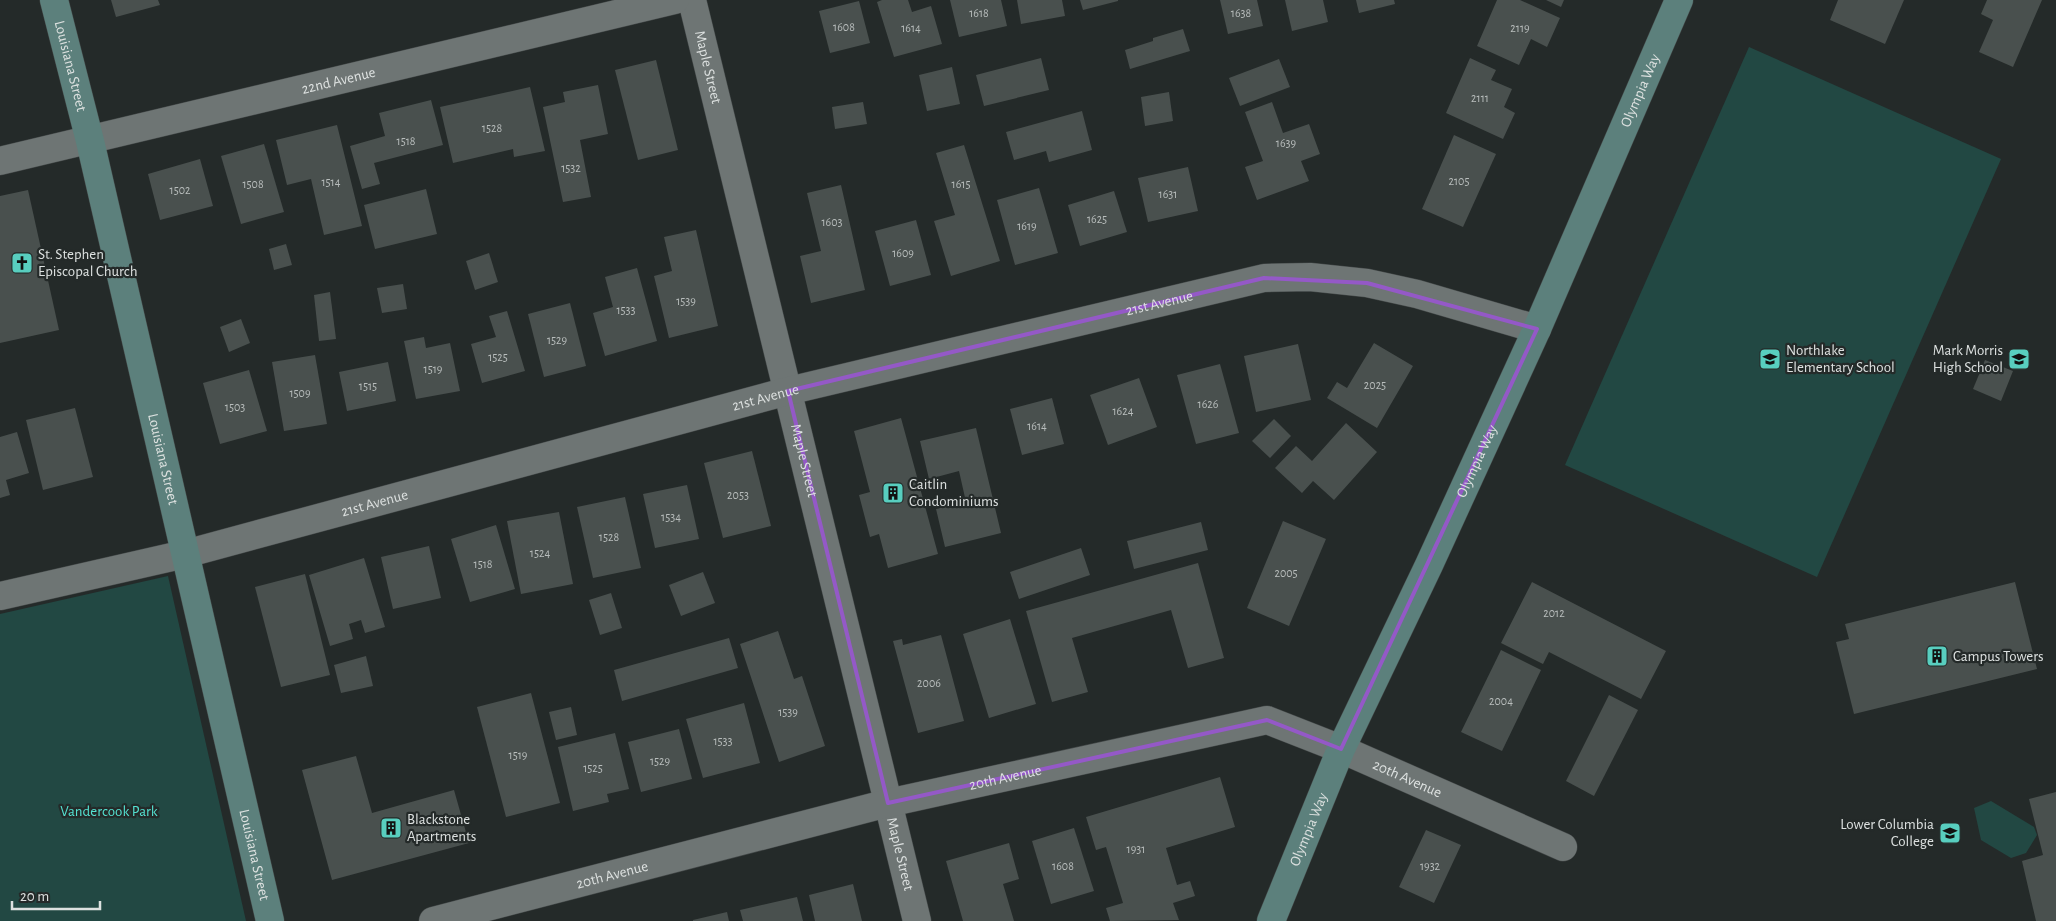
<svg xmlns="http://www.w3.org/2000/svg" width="2056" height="921" viewBox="0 0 2056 921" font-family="'Alegreya Sans',sans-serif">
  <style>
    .green { fill: #224843 }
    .building { fill: #49504e }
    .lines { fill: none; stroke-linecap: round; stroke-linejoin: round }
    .street-casing { stroke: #434848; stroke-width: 29 }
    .secondary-casing { stroke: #434848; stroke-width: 29 }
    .street { stroke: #6e7574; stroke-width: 28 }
    .secondary { stroke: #5c807c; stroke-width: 28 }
    .marked { fill: none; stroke: #9459c7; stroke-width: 4; stroke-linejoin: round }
    .labels { text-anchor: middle; stroke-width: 4.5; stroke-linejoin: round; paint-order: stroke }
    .number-label { font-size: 12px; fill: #b8bdbc }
    .street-label { font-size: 15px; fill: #dde1e0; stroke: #242a29 }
    .poi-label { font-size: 15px; fill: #dde1e0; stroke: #242a29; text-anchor: start }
    .park-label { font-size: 15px; fill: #54e1d1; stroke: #242a29 }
  </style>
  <rect width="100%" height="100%" fill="#242a29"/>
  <g class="green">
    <path d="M1749,47L2001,159L1817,577L1565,465Z"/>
    <path d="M168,576L246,921H0V614Z"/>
    <path d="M1991,801L2034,827L2037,835L2026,853L2011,858L1981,840L1974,808Z"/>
  </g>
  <g class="building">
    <path d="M111,0H158L160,5L116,17Z"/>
    <path d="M882,0H908L912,12L931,6L942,44L894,57L877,2Z"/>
    <path d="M950,0H1001L1007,26L959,37Z"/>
    <path d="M1017,0H1062L1065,16L1021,24Z"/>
    <path d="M1080,0H1118V1L1083,10Z"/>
    <path d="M1220,0H1257L1263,26L1228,34Z"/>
    <path d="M1285,0H1323L1328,22L1292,31Z"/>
    <path d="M1356,0H1394L1395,4L1359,13Z"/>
    <path d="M1497,0H1520L1560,18L1547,47L1531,39L1519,65L1477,46Z"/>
    <path d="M1546,0H1564L1561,7Z"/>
    <path d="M1838,0H1904L1885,44L1830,20Z"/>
    <path d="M1987,0H2042L2013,67L1979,52L1993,20L1981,14Z"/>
    <path d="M859,1L870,43L830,53L819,11Z"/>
    <path d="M1183,29L1190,51L1130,69L1125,50L1153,41V38Z"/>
    <path d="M1041,58L1049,90L984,106L976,75Z"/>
    <path d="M1470,58L1496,70L1491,80L1512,89L1504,107L1515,113L1503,139L1446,113Z"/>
    <path d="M1279,59L1290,87L1240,106L1229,78Z"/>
    <path d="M656,60L678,150L638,160L615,70Z"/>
    <path d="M952,67L960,104L927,111L919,75Z"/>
    <path d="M598,85L608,134L580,140L591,197L563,202L543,107L565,102L563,92Z"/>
    <path d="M530,87L545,151L514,157L513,149L453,163L440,107Z"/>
    <path d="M1169,92L1173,121L1145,126L1141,97Z"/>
    <path d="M431,100L443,145L374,163L380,184L362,189L350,146L385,136L379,113Z"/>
    <path d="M863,102L867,124L835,129L832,107Z"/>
    <path d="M1272,102L1283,133L1309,124L1320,154L1301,161L1309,181L1257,200L1245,167L1263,161L1245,112Z"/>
    <path d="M1082,111L1092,150L1049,162L1046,151L1014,160L1006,132Z"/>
    <path d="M337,125L362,226L324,235L311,179L287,185L276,140Z"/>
    <path d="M1454,135L1496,154L1463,227L1422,209Z"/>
    <path d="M264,144L284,212L241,224L221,156Z"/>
    <path d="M964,145L1000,261L951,276L934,221L955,215L936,153Z"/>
    <path d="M200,159L213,206L160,220L148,174Z"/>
    <path d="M1188,167L1198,211L1148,222L1138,178Z"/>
    <path d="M841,185L865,290L811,303L800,256L821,251L807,193Z"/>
    <path d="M1039,188L1058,253L1015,265L997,200Z"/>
    <path d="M426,189L437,234L375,249L364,205Z"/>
    <path d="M28,190L59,330L0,343V196Z"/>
    <path d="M1114,191L1127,232L1080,246L1068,205Z"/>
    <path d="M916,220L931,275L890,286L875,231Z"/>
    <path d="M696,230L718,326L669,338L654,276L672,271L664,237Z"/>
    <path d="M286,244L292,265L274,270L269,249Z"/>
    <path d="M489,253L498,282L475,290L466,261Z"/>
    <path d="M637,268L657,341L605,356L593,313L613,307L605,277Z"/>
    <path d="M403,284L407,309L382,313L377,288Z"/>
    <path d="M330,292L336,339L319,341L314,295Z"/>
    <path d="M570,303L586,366L544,377L528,314Z"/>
    <path d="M507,311L525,371L482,383L471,344L496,337L489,316Z"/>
    <path d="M241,319L250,343L229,352L220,327Z"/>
    <path d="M424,337L426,348L450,343L460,391L416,399L404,341Z"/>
    <path d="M1374,343L1413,366L1377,428L1327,398L1337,382L1347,388Z"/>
    <path d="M1298,344L1311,400L1256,412L1244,356Z"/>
    <path d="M315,355L327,424L284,431L272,362Z"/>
    <path d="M1985,360L2013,371L2001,401L1973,389Z"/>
    <path d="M388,362L396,401L347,411L339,372Z"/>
    <path d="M1220,364L1239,433L1196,444L1177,375Z"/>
    <path d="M249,370L267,431L220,444L203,383Z"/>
    <path d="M1139,378L1157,427L1108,445L1090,395Z"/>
    <path d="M1052,398L1064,444L1022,455L1010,409Z"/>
    <path d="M75,408L93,477L43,490L26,420Z"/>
    <path d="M901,418L938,554L888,568L879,534L870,537L859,495L870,492L854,431Z"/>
    <path d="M1274,419L1291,436L1270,458L1252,441Z"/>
    <path d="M1346,423L1377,452L1334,500L1313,481L1302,493L1275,468L1296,446L1312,461Z"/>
    <path d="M976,428L1001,533L945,547L936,509L966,502L959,471L929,479L920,441Z"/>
    <path d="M17,432L29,473L6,480L10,495L0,498V437Z"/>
    <path d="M752,451L771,526L723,538L704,463Z"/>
    <path d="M687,485L699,539L655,548L643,494Z"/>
    <path d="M625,497L641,568L593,578L577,507Z"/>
    <path d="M559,512L573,584L521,594L507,521Z"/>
    <path d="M1283,521L1326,539L1289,626L1247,608Z"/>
    <path d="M1201,522L1208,550L1134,569L1127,541Z"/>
    <path d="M496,525L515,589L470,602L451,539Z"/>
    <path d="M429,546L441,598L393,609L381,557Z"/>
    <path d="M1081,548L1090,575L1019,599L1010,572Z"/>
    <path d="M364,558L385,627L365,633L361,620L349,624L353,639L330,646L309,575Z"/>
    <path d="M1198,563L1224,658L1188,668L1171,610L1072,638L1088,692L1052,702L1026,611Z"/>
    <path d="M703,572L715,603L681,616L669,585Z"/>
    <path d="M305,574L330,675L281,687L255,587Z"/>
    <path d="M1532,582L1666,651L1641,699L1549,652L1543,664L1501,643Z"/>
    <path d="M2015,582L2037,669L1854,714L1836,642L1849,639L1845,624Z"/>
    <path d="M611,593L622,628L600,635L589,600Z"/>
    <path d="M1010,619L1036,704L989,718L963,634Z"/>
    <path d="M778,631L794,679L802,676L825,746L779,762L740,644Z"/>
    <path d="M941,635L964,721L918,733L893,641L902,639L903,645Z"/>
    <path d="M729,638L738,668L622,701L614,670Z"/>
    <path d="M1501,650L1541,670L1502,751L1461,732Z"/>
    <path d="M366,656L373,686L341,693L334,665Z"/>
    <path d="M531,693L560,803L506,817L477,707Z"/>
    <path d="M1609,695L1638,710L1594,796L1566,781Z"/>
    <path d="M744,703L760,763L703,778L686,719Z"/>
    <path d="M571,707L577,735L556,740L549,712Z"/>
    <path d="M679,729L692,779L641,792L628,742Z"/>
    <path d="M615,733L629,789L607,794L609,802L573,811L558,747Z"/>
    <path d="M356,756L372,813L454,790L469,843L332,880L302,770Z"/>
    <path d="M1220,777L1235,827L1166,848L1177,885L1190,881L1195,896L1173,903L1179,920L1110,921L1106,908L1123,903L1106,847L1096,850L1086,817Z"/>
    <path d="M2056,792V921H2036L2022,861L2043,855L2029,799Z"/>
    <path d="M1074,828L1094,891L1051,904L1032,841Z"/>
    <path d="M1426,830L1461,845L1434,903L1399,887Z"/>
    <path d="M1009,843L1019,879L1003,884L1014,921H963L946,861Z"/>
    <path d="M853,884L862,921H815L809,895Z"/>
    <path d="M797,897L803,921H743L740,910Z"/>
    <path d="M727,912L729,921H693V920Z"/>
  </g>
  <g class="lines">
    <g class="street-casing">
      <g id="street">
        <path id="s1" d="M692,0L917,921"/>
        <path id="s2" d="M0,161L675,0"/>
        <path id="s3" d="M0,596L185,554L788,391L1264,278L1310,277L1367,283L1417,294L1537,329"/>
        <path id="s4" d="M433,921L888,803L1267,720L1341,749L1563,847"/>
      </g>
    </g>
    <g class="secondary-casing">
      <g id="secondary">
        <path id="s5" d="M54,0L90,141L270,921"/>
        <path id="s6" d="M1271,921L1341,749L1429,565L1537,329L1679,0"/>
      </g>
    </g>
    <use href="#street" class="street"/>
    <use href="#secondary" class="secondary"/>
  </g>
  <path class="marked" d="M1264,278L1367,283L1537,329L1341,749L1267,720L888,803L788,391Z"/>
  <defs>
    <g id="church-square" transform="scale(1.125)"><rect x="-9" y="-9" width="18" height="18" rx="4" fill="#58cebf" stroke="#242a29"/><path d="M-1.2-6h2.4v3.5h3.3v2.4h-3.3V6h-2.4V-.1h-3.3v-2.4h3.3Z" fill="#111"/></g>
    <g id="school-square" transform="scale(1.125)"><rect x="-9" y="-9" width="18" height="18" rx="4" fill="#58cebf" stroke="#242a29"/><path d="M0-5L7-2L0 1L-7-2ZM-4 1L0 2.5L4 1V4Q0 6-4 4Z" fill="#111"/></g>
    <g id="building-square" transform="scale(1.125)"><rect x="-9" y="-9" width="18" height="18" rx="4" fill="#58cebf" stroke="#242a29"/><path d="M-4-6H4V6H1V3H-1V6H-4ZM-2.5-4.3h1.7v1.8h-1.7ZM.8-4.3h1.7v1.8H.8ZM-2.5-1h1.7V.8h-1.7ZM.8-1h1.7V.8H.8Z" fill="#111"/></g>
    <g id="university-square" transform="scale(1.125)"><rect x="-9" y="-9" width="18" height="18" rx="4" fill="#58cebf" stroke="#242a29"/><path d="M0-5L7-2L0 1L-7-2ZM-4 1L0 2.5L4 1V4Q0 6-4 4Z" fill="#111"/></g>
  </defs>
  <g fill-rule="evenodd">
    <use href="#church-square" x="22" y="263"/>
    <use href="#school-square" x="1770" y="359"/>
    <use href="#school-square" x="2019" y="359"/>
    <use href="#building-square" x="893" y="493"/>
    <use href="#building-square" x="1937" y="656"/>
    <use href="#building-square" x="391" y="828"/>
    <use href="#university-square" x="1950" y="833"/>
  </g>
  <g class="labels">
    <g class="number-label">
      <text x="979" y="17">1618</text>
      <text x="1241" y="17">1638</text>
      <text x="844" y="31">1608</text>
      <text x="911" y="32">1614</text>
      <text x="1520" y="32">2119</text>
      <text x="1480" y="102">2111</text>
      <text x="492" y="132">1528</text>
      <text x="406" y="145">1518</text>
      <text x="1286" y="147">1639</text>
      <text x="571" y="172">1532</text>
      <text x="1459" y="185">2105</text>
      <text x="331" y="186">1514</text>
      <text x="253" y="188">1508</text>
      <text x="961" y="188">1615</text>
      <text x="180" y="194">1502</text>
      <text x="1168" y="198">1631</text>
      <text x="1097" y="223">1625</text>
      <text x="832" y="226">1603</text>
      <text x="1027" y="230">1619</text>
      <text x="903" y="257">1609</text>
      <text x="686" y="305">1539</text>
      <text x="626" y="314">1533</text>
      <text x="557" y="344">1529</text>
      <text x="498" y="361">1525</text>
      <text x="433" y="373">1519</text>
      <text x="1375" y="389">2025</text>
      <text x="368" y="390">1515</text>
      <text x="300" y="397">1509</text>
      <text x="1208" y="408">1626</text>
      <text x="235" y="411">1503</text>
      <text x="1123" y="415">1624</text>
      <text x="1037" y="430">1614</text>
      <text x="738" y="499">2053</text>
      <text x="671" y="521">1534</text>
      <text x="609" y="541">1528</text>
      <text x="540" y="557">1524</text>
      <text x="483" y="568">1518</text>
      <text x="1286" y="577">2005</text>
      <text x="1554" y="617">2012</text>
      <text x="929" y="687">2006</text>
      <text x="1501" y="705">2004</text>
      <text x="788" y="716">1539</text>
      <text x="723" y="745">1533</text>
      <text x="518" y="759">1519</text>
      <text x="660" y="765">1529</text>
      <text x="593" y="772">1525</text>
      <text x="1136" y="853">1931</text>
      <text x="1063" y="870">1608</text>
      <text x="1430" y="870">1932</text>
    </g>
    <g class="street-label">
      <text dy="5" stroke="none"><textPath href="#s5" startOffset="68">Louisiana Street</textPath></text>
      <text dy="5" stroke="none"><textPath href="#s1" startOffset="69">Maple Street</textPath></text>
      <text dy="5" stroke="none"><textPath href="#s2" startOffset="348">22nd Avenue</textPath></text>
      <text dy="5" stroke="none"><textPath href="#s6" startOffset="909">Olympia Way</textPath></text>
      <text dy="5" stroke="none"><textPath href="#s3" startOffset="1196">21st Avenue</textPath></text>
      <text dy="5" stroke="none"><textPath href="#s3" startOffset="791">21st Avenue</textPath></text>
      <text dy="5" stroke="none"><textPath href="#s5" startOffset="472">Louisiana Street</textPath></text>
      <text dy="5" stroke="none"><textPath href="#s1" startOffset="474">Maple Street</textPath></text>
      <text dy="5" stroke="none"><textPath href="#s6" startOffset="504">Olympia Way</textPath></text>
      <text dy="5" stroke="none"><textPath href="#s3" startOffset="386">21st Avenue</textPath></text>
      <text dy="5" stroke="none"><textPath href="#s4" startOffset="590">20th Avenue</textPath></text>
      <text dy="5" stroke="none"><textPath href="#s4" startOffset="1010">20th Avenue</textPath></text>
      <text dy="5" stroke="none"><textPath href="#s6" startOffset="99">Olympia Way</textPath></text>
      <text dy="5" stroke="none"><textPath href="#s1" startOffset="879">Maple Street</textPath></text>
      <text dy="5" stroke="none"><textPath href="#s5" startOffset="878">Louisiana Street</textPath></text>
      <text dy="5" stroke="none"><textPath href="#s4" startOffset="185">20th Avenue</textPath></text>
    </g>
    <g class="poi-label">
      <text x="38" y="259">St. Stephen<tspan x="38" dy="17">Episcopal Church</tspan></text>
      <text x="1786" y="355">Northlake<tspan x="1786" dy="17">Elementary School</tspan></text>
      <text x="2003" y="355" text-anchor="end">Mark Morris<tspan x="2003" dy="17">High School</tspan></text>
      <text x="909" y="489">Caitlin<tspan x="909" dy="17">Condominiums</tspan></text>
      <text x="1953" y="661">Campus Towers</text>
      <text x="407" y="824">Blackstone<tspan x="407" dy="17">Apartments</tspan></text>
      <text x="1934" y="829" text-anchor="end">Lower Columbia<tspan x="1934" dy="17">College</tspan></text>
    </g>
    <g class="park-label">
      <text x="109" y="816">Vandercook Park</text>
    </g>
  </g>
  <path d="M12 901v8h88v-8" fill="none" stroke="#dde1e0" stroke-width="2.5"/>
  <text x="20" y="901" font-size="15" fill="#dde1e0" stroke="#242a29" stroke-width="4" paint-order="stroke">20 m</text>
</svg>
